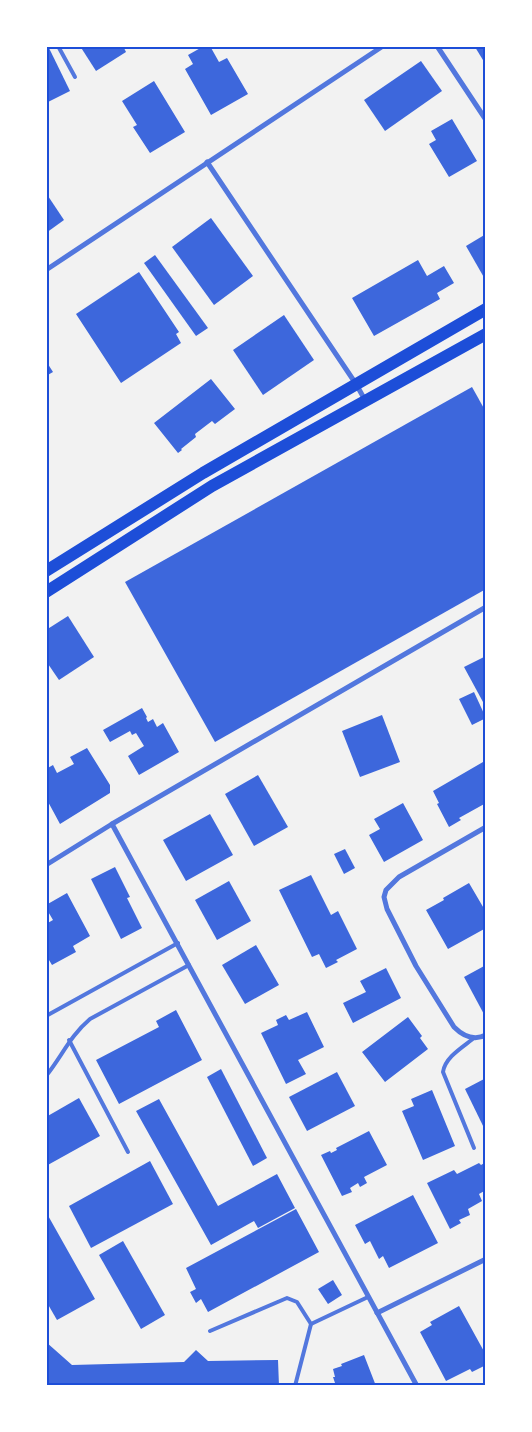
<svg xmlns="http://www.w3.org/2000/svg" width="532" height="1432" viewBox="0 0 532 1432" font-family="'Fira Sans Condensed',sans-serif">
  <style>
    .building { fill: #3d67dc }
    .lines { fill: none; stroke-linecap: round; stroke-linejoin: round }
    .service { stroke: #5277de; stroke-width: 4 }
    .minor { stroke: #5277de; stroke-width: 5 }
    .primary { stroke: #1d4ed8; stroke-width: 12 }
    .neatline { fill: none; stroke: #1d4ed8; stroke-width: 2 }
  </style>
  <rect width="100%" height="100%" fill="#f2f2f2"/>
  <g class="building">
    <path d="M46,46H48L70,91L46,103Z"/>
    <path d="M80,46H123L126,52L96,71Z"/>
    <path d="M204,46H210L219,62L227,58L248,94L211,115L185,69L193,64L188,55Z"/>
    <path d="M477,46H486V65L475,47Z"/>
    <path d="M421,61L442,91L385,131L364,100Z"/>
    <path d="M154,81L185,132L150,153L133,127L137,125L122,101Z"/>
    <path d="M452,119L477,161L449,177L429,144L436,140L431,131Z"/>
    <path d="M46,193L64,220L46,233Z"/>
    <path d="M211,218L253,276L214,305L172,247Z"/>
    <path d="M486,234V281L466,246Z"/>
    <path d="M155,255L208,328L196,336L144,263Z"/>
    <path d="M418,260L427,276L444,266L454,283L437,293L440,299L374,336L352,298Z"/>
    <path d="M139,272L179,332L176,334L181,343L121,383L76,314Z"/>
    <path d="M284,315L314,360L263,395L233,350Z"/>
    <path d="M46,361L53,372L46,376Z"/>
    <path d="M211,379L235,409L215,424L212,421L195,434L196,437L181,449L182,450L178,453L154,423Z"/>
    <path d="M472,387L486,412V589L215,742L125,582Z"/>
    <path d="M68,616L94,657L59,680L46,661V630Z"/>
    <path d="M486,656V701L483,702L464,667Z"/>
    <path d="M474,692L486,718L472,725L459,699Z"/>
    <path d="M142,708L147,717L146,718L148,722L153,719L157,727L163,723L179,752L139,775L128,756L144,746L136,733L132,735L130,731L110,742L103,730Z"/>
    <path d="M382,715L400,762L360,777L342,731Z"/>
    <path d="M87,748L110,785V793L60,824L46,798V769L53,765L57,773L74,764L70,757Z"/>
    <path d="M483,762L486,767V803L459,818L461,820L449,827L437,804L439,803L433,791Z"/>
    <path d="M258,775L288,827L254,846L225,794Z"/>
    <path d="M403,803L423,840L384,862L369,835L380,829L374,819Z"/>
    <path d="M210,814L233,855L186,881L163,840Z"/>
    <path d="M345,849L355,868L344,874L334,854Z"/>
    <path d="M115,867L130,897L127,898L142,928L121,939L91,879Z"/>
    <path d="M311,875L331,915L338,911L357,949L336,960L338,962L326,968L319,954L312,957L279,890Z"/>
    <path d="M229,881L251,921L217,940L195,900Z"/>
    <path d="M469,883L486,912V928L448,949L426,910L444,900L443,898Z"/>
    <path d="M67,893L90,936L73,946L76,952L52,965L46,955V924L53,920L46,908V905Z"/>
    <path d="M256,945L279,985L245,1004L222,965Z"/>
    <path d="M486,965V1018L464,977Z"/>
    <path d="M386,968L401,998L353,1023L343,1003L366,992L360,981Z"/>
    <path d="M176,1010L202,1060L119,1104L96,1060L159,1027L156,1021Z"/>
    <path d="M307,1012L324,1047L298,1060L306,1074L286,1084L261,1033L278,1025L276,1020L286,1015L289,1020Z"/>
    <path d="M408,1017L422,1036L420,1038L428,1049L385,1082L362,1052Z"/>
    <path d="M221,1069L267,1158L253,1166L207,1077Z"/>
    <path d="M337,1072L355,1106L307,1131L289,1097Z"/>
    <path d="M486,1078V1132L465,1089Z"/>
    <path d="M432,1090L455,1146L423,1160L402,1111L414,1106L411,1099Z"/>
    <path d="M79,1098L100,1136L46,1166V1117Z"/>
    <path d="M159,1099L218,1206L277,1174L295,1208L258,1228L254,1221L211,1245L136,1111Z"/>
    <path d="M369,1131L387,1165L364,1177L367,1183L360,1187L358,1183L350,1188L352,1192L342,1196L321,1155L330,1151L331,1153L337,1150L336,1148Z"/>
    <path d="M150,1161L173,1204L91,1248L69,1206Z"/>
    <path d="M486,1162V1190L479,1194L482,1201L468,1209L470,1215L459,1220L461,1223L450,1229L427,1183L454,1170L457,1174L479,1163L481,1165Z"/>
    <path d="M413,1195L438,1243L389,1268L383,1256L379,1259L370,1241L365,1244L355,1225Z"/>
    <path d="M296,1209L319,1252L208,1312L201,1299L196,1303L190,1292L196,1289L186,1268Z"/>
    <path d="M46,1212L95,1299L57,1320L46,1301Z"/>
    <path d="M123,1241L165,1315L141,1329L99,1255Z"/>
    <path d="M333,1280L342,1295L328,1304L318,1289Z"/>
    <path d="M459,1306L486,1355V1365L472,1372L470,1369L446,1381L420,1332L432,1325L430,1322Z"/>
    <path d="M46,1342L72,1365L184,1362L196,1350L208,1361L278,1360L279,1386H46Z"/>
    <path d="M364,1355L376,1386H336L333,1377H335L333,1369L342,1366L341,1364Z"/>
  </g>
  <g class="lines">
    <g class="service">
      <path d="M58,46L75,77"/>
      <path d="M46,1016L178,943"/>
      <path d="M69,1040L128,1152"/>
      <path d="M46,1076C62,1056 70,1036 90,1019L189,965"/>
      <path d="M474,1148L443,1072C445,1057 463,1047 474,1038"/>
      <path d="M210,1331L287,1298L297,1302L311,1324L368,1297"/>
      <path d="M295,1386L311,1324"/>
    </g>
    <g class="minor">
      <path d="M437,46L486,120"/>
      <path d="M207,162L356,384L365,400"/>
      <path d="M46,270L383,46"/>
      <path d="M112,824L417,1386"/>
      <path d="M486,827L399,877L386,890L384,897L387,909L416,966L454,1027C463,1036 474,1041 486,1035"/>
      <path d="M46,865L112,824L486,607"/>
      <path d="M377,1313L486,1259"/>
    </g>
    <g class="primary">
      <path d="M46,571L203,473L486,309"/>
      <path d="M46,592L212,486L486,334"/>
    </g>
  </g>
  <rect width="532" height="1432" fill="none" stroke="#ffffff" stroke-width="95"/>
  <rect x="48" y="48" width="436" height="1336" class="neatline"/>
</svg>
